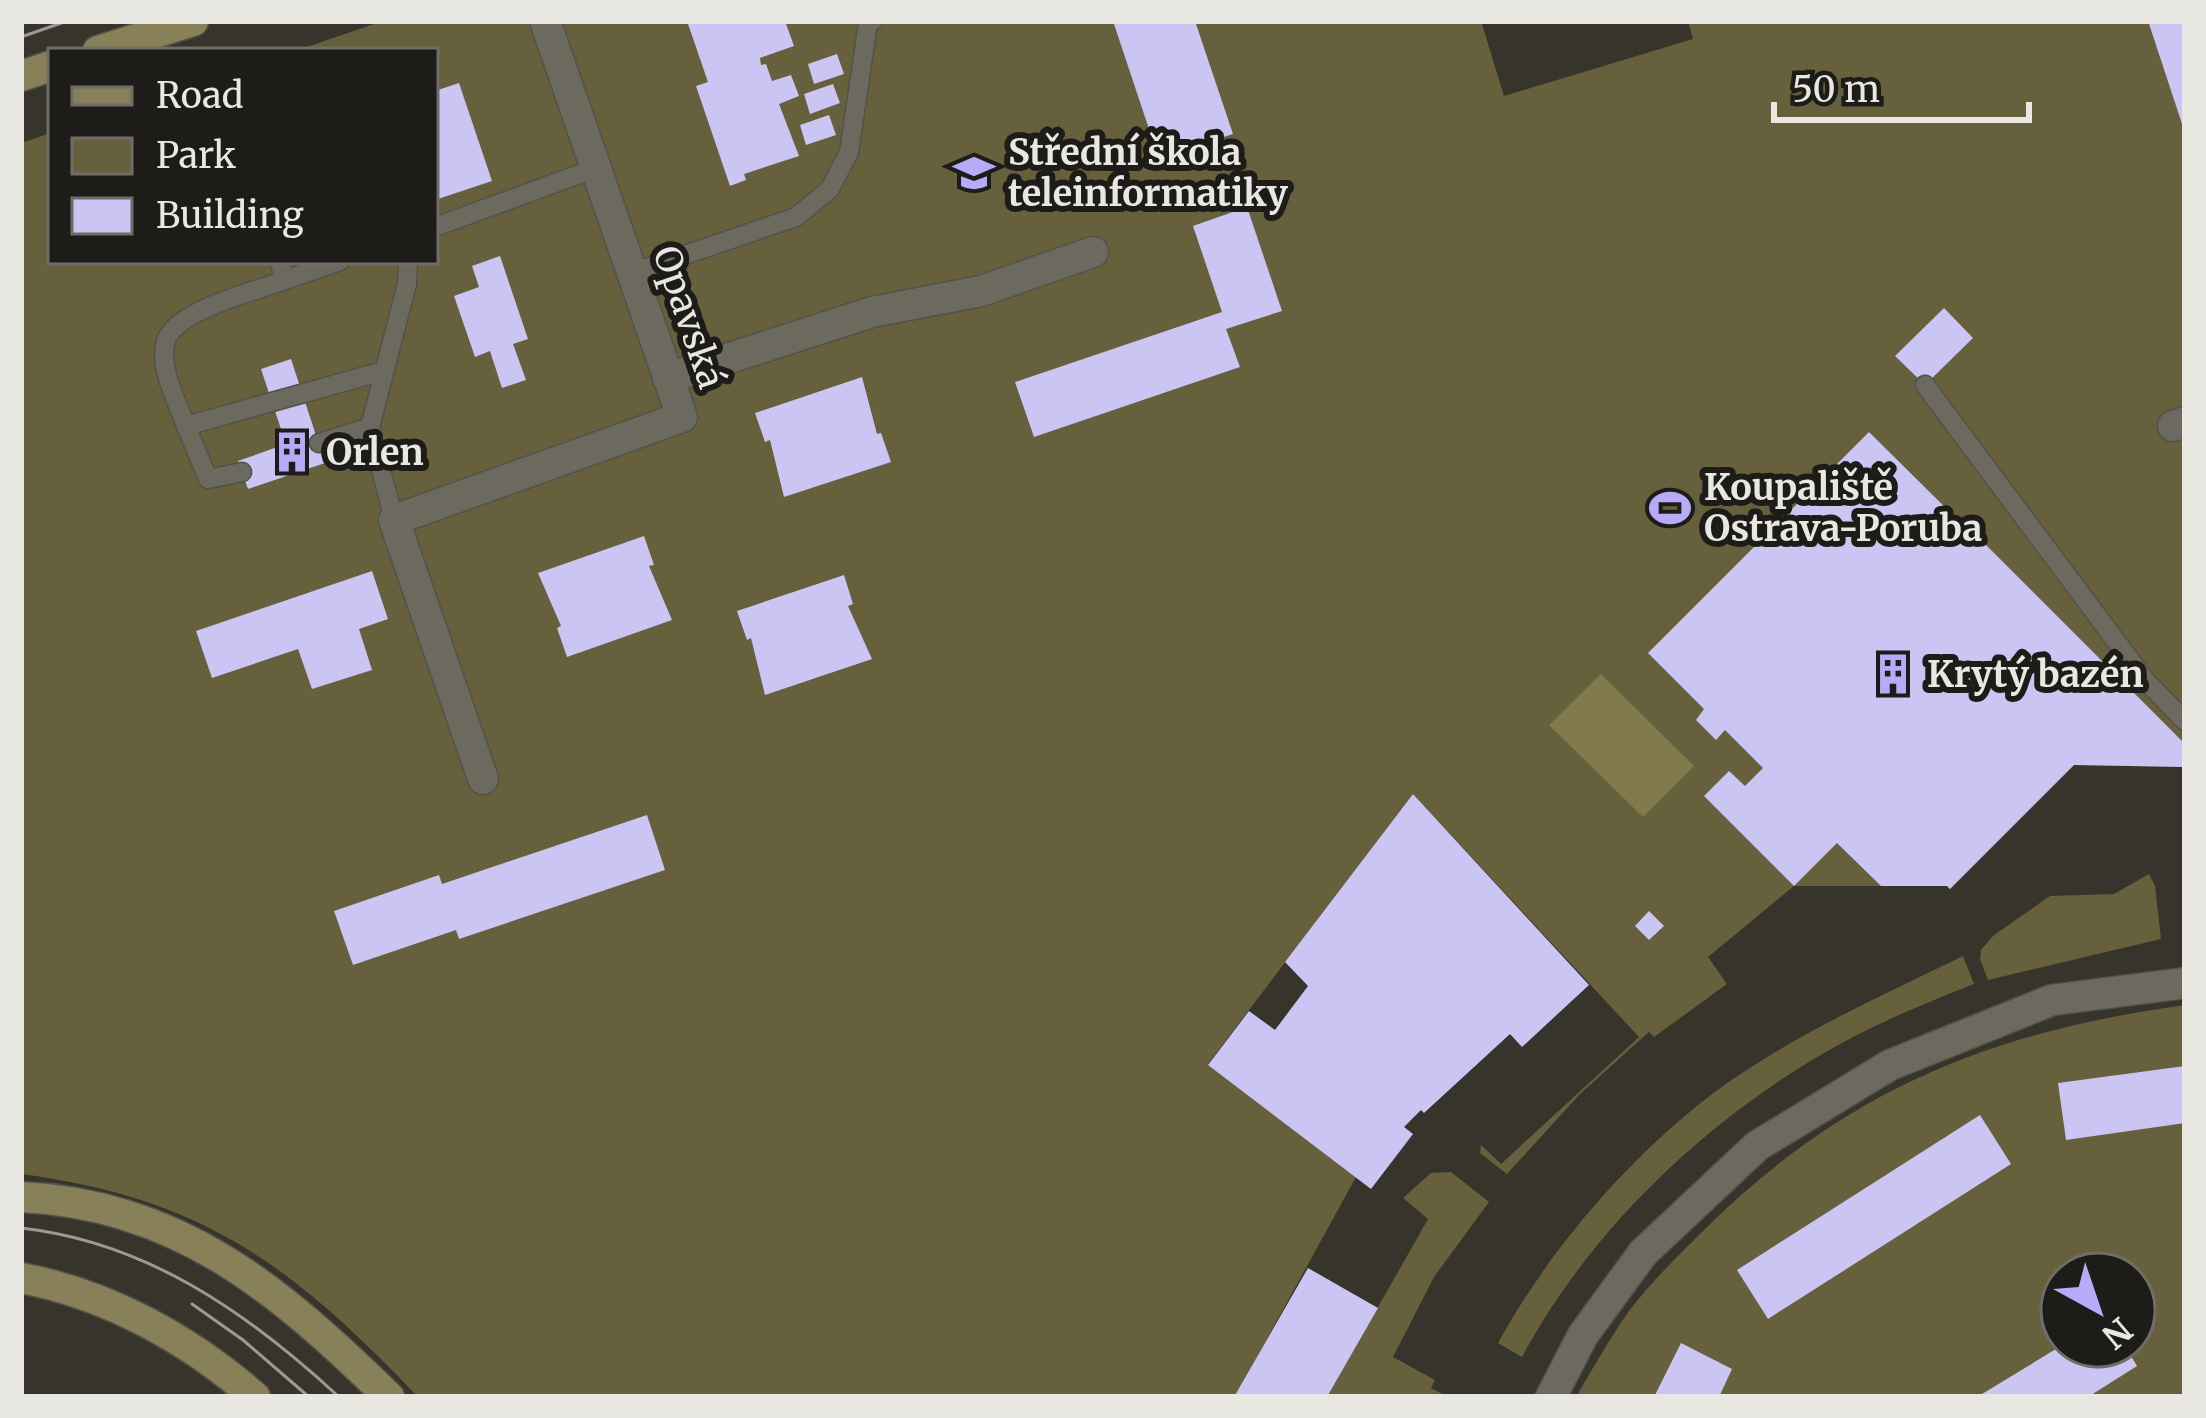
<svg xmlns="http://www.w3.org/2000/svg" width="2206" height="1418" viewBox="0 0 2206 1418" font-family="Merriweather,serif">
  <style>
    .green { fill: #66603c; fill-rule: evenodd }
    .water { fill: #817a4d }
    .building { fill: #cac5f3 }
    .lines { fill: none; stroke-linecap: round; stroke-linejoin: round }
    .lane-casing { stroke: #535249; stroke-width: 21 }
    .street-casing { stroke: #535249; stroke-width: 33 }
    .secondary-casing { stroke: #535249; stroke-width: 33 }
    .lane { stroke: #6c6a5f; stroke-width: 18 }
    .street { stroke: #6c6a5f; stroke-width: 30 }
    .secondary { stroke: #878059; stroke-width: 30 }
    .tram { stroke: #9b9a92; stroke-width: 3 }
    .labels { text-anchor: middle; stroke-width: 12; stroke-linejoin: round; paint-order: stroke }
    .poi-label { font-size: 36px; font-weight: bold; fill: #e8e7e1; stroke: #1d1c18; text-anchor: start }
    .street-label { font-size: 36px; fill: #e8e7e1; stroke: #1d1c18 }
  </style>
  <rect width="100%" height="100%" fill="#37352b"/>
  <g class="green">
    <path d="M383,21H1481L1504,96L1693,39L1688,21H2148L2185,132V767L2074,765L1950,889L1947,886H1794L1708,957L1727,984L1654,1037L1649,1032L1641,1039L1580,1094L1507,1174L1480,1153L1481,1145L1501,1164L1639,1037L1413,794L1208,1064L1356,1177L1235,1397H418C294,1267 204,1198 21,1174V143L51,133V261H435V51H295Z"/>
    <path d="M2149,874L2155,886L2161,939L1988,980L1980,959L1981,950L1994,935L2050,896L2114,894Z"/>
    <path d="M1963,956L1974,984C1923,1004 1872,1025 1824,1053C1702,1124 1589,1232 1522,1357L1498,1343C1547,1254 1619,1169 1698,1105C1777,1042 1873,1000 1963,956Z"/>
    <path d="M2185,1005V1397H1576C1593,1368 1610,1338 1629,1311C1651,1282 1678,1256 1704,1230C1845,1090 1990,1032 2185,1005ZM2062,1274H2134V1346H2062Z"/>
    <path d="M1451,1172L1489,1202L1434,1277L1393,1357L1435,1380L1431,1388L1448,1397H1327L1428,1219L1403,1198L1431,1173Z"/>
  </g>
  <path class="water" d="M1601,674L1694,766L1643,817L1549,725Z"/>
  <g class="building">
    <path d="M687,21H785L794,46L760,58L761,65L766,64L772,81L791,75L799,96L779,104L799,156L744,174L746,180L730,186L696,86L708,82Z"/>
    <path d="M1113,21H1195L1233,134L1188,148L1186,141L1156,150Z"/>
    <path d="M2148,21H2185V130H2184Z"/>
    <path d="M837,54L844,74L814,84L808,64Z"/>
    <path d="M459,83L492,181L435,200V91Z"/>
    <path d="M833,84L840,103L810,114L804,94Z"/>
    <path d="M829,115L836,135L806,145L800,125Z"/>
    <path d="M1247,207L1282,311L1226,329L1240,367L1034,437L1015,382L1222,312L1193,226Z"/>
    <path d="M500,256L528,339L513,344L526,380L502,388L490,351L475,357L454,296L479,287L472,266Z"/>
    <path d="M1944,308L1973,338L1925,385L1895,356Z"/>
    <path d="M291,359L325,463L248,489L238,461L286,444L261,369Z"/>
    <path d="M862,377L877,434L881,433L891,462L784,497L770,440L765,442L755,413Z"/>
    <path d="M1869,432L1967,529L1971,525L1973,532L2185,744V767L2074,765L1950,889L1947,886H1881L1837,843L1794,886L1704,796L1729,771L1745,786L1763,768L1725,730L1716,740L1696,720L1704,709L1648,653Z"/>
    <path d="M644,536L654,565L649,566L672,620L567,657L557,628L561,626L538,573Z"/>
    <path d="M372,571L388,619L359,629L372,670L312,689L298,649L212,678L196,631Z"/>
    <path d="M844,575L853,604L848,606L872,659L765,695L751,638L747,640L737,611Z"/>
    <path d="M1413,794L1589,985L1522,1047L1510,1034L1424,1113L1421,1110L1404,1127L1413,1134L1371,1189L1208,1065L1249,1011L1275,1030L1308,986L1285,962Z"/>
    <path d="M647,815L665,870L459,939L456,930L353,965L334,911L439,875L442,884Z"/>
    <path d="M1649,911L1664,926L1649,940L1635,926Z"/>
    <path d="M2185,1066V1123L2066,1140L2058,1083Z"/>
    <path d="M1980,1115L2011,1164L1768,1319L1737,1270Z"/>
    <path d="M1308,1268L1378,1308L1327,1397H1234Z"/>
    <path d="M1681,1343L1732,1369L1719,1397H1654Z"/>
    <path d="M2061,1346H2125L2137,1366L2088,1397H1977Z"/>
  </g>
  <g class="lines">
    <g class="lane-casing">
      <g id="lane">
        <path d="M435,227L596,168"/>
        <path d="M279,261L285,280L340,261"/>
        <path d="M632,273L796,217L830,189L849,152L868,23L873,21"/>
        <path d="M285,280C255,292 172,310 165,344C160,371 177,401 186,426L383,371"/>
        <path d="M1925,385L2145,680L2185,721"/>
        <path d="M186,426L208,479L242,472"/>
        <path d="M319,443L370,427"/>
        <path d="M394,520L370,427L407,284L408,261"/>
      </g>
    </g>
    <g class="street-casing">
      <g id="street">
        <path d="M668,378L872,312L981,291L1093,252"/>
        <path d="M2173,426L2185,422"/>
        <path d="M483,779L394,520L682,417L545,21"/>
        <path d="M1551,1397L1583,1335L1643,1253L1757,1146L1890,1065L2052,1000L2185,983"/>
      </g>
    </g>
    <g class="secondary-casing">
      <g id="secondary">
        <path d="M98,51L193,21"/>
        <path d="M21,76L51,66"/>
        <path d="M21,1197C180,1204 281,1292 389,1397"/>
        <path d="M21,1278C107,1294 189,1339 255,1397"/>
      </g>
    </g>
    <use href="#lane" class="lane"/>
    <use href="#street" class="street"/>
    <use href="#secondary" class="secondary"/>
    <g class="tram">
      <path d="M21,37L67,21"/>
      <path d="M21,1228C147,1242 248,1313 339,1397"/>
      <path d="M192,1304L243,1340L309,1397"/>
    </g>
  </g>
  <defs>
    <g id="school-bare" transform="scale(3.24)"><path d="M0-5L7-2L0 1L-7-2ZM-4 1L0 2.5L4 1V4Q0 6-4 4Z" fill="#b7abf8" stroke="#1d1c18" stroke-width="2.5" paint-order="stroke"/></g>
    <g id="building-bare" transform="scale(3.24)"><path d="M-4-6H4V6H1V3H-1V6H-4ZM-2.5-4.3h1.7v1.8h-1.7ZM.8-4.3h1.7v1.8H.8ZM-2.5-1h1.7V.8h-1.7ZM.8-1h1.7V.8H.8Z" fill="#b7abf8" stroke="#1d1c18" stroke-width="2.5" paint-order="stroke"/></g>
    <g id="stadium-bare" transform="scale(3.24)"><path d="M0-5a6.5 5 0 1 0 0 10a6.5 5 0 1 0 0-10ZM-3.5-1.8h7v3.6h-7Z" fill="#b7abf8" stroke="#1d1c18" stroke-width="2.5" paint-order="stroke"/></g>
  </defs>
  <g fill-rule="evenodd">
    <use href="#school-bare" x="974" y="173"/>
    <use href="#building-bare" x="292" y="452"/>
    <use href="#stadium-bare" x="1670" y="508"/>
    <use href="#building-bare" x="1893" y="674"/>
  </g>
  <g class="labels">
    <g class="poi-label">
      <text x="1008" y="165">Střední škola<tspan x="1008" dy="41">teleinformatiky</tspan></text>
      <text x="326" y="465">Orlen</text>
      <text x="1704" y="500">Koupaliště<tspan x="1704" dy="41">Ostrava-Poruba</tspan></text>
      <text x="1927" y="687">Krytý bazén</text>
    </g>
    <g class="street-label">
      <text transform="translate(689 317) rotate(71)" y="13">Opavská</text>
    </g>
  </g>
  <rect width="2206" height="1418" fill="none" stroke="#e8e7e1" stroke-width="48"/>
  <rect x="48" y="48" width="390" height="216" fill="#1d1c18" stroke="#6e6d68" stroke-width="3"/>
  <rect x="72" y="87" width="60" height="18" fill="#878059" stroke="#6e6d68" stroke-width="3"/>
  <text x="156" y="108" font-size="36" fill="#e8e7e1">Road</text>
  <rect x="72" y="138" width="60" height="36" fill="#66603c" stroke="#6e6d68" stroke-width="3"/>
  <text x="156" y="168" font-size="36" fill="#e8e7e1">Park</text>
  <rect x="72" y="198" width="60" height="36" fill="#cac5f3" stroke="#6e6d68" stroke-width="3"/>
  <text x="156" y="228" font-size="36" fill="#e8e7e1">Building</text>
  <g transform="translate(2098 1310) rotate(140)"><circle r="57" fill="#1d1c18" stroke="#6e6d68" stroke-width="3"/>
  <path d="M0-9L21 45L0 30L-21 45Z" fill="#b7abf8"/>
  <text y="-18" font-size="33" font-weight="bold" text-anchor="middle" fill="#e8e7e1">N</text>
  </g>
  <path d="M1774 102v18h255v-18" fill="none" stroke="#e8e7e1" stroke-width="6"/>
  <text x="1792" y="102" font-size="36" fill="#e8e7e1" stroke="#1d1c18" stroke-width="9" paint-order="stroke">50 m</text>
</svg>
